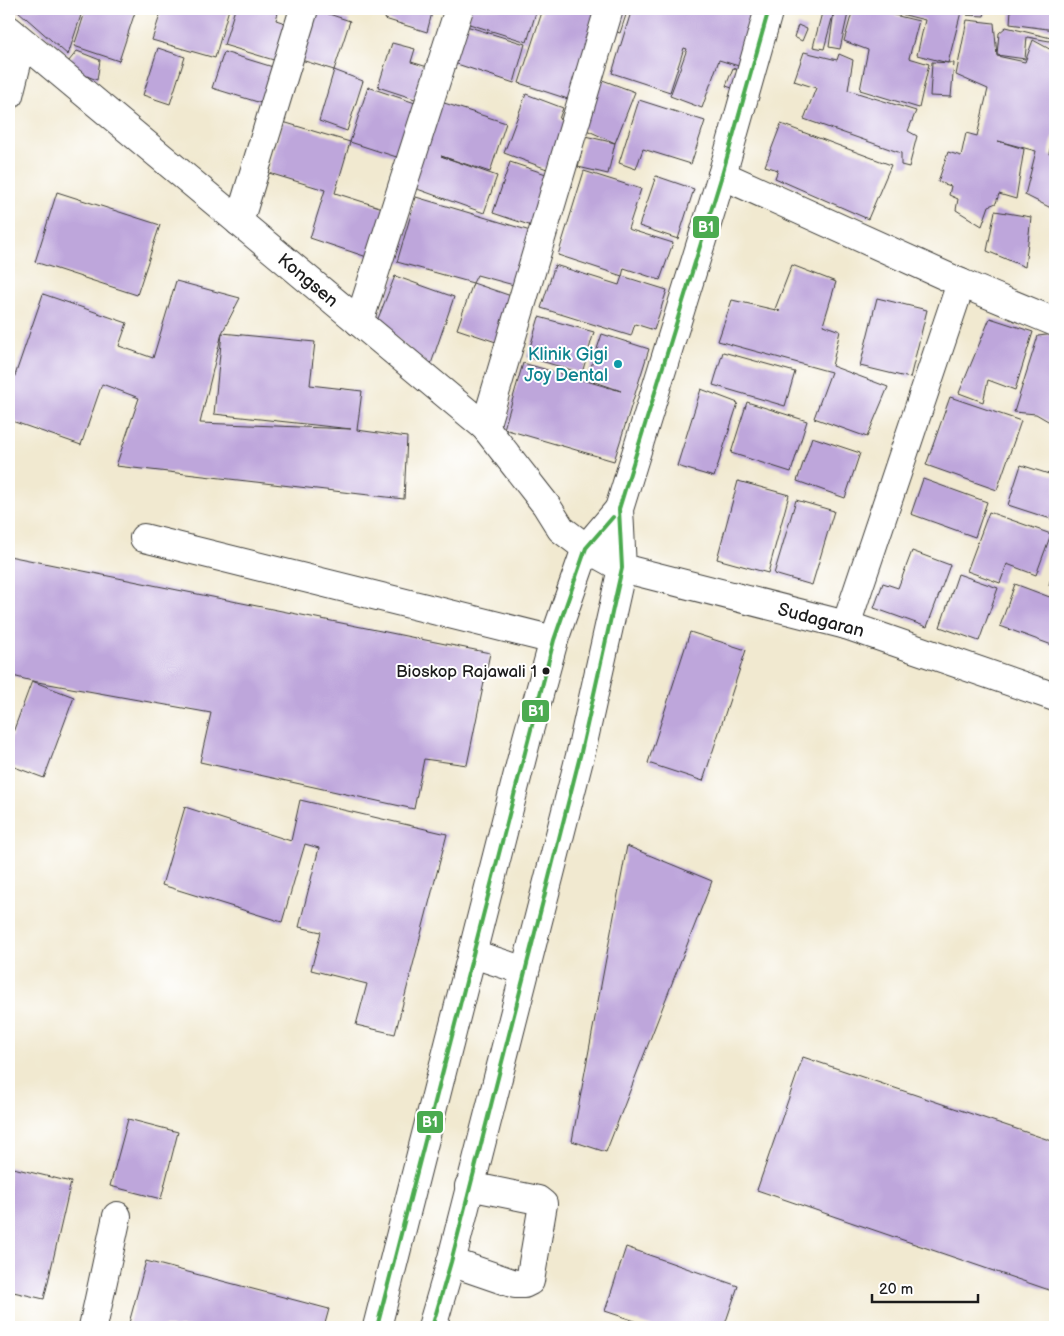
<svg xmlns="http://www.w3.org/2000/svg" width="1064" height="1336" viewBox="0 0 1064 1336" font-family="'Balsamiq Sans',sans-serif">
  <style>
    .building { fill: #bea6db }
    .lines { fill: none; stroke-linecap: round; stroke-linejoin: round }
    .minor-casing { stroke: #3c3b37; stroke-width: 30 }
    .minor { stroke: #fff; stroke-width: 28 }
    .bus-1-casing { stroke: #fff; stroke-width: 8 }
    .bus-1 { stroke: #4bab50; stroke-width: 4 }
    .culture-dot { fill: #0f9aa8; stroke: #fff; stroke-width: 2 }
    .bus-dot { fill: #1c1c1c; stroke: #fff; stroke-width: 2 }
    .labels { text-anchor: middle; stroke-width: 4; stroke-linejoin: round; paint-order: stroke }
    .bus-label { font-size: 17px; fill: #1c1c1c; stroke: #fff; text-anchor: end }
    .street-label { font-size: 18px; fill: #1c1c1c; stroke: #fff }
    .culture-label { font-size: 18px; fill: #0d838f; stroke: #fff; text-anchor: end }
    .line-badge { stroke: #fff; stroke-width: 2 }
    .badge-label { font-size: 14px; text-anchor: middle; font-weight: bold; fill: #fff }
  </style>
  <rect width="100%" height="100%" fill="#fff"/>
  <filter id="ink" filterUnits="userSpaceOnUse"><feTurbulence type="fractalNoise" baseFrequency=".02" numOctaves="2"/><feDisplacementMap in="SourceGraphic" scale="10" xChannelSelector="R" yChannelSelector="G"/><feConvolveMatrix kernelMatrix="1 2 1 2 8 2 1 2 1" color-interpolation-filters="sRGB"/></filter>
  <filter id="wash" filterUnits="userSpaceOnUse"><feTurbulence type="fractalNoise" baseFrequency=".0096" numOctaves="4" result="noise"/><feDisplacementMap in="SourceGraphic" scale="20" xChannelSelector="R" yChannelSelector="G"/><feGaussianBlur stdDeviation="1.12" result="paint"/><feColorMatrix in="noise" values="0 0 0 0 0 0 0 0 0 0 0 0 0 0 0 0 0 1.4 0 .05"/><feComposite in="paint" operator="in"/></filter>
  <g filter="url(#wash)">
    <rect width="100%" height="100%" fill="#f1e9d0"/>
    <g id="blocks">
      <g class="building">
        <path d="M19,9H83L68,55L18,11Z"/>
        <path d="M86,9H136L119,61L74,46Z"/>
        <path d="M162,9H229L215,58L152,40Z"/>
        <path d="M235,9H279L276,20L288,24L277,61L224,45Z"/>
        <path d="M314,9L350,21L334,70L298,59Z"/>
        <path d="M362,9H383L381,15Z"/>
        <path d="M388,9H433L427,32L385,19Z"/>
        <path d="M471,9H537L527,42L466,23Z"/>
        <path d="M543,9H604L574,101L519,83Z"/>
        <path d="M612,9H628L620,33L606,28Z"/>
        <path d="M632,9H755L754,31L742,67L719,60L702,108L670,96L687,49L684,48L670,92L612,73Z"/>
        <path d="M823,9H849L840,49L829,47L834,11L824,49L813,47Z"/>
        <path d="M853,9H869L919,21L909,58L929,64L919,108L860,90L868,50L844,41Z"/>
        <path d="M880,9H947L961,12L948,63L917,55L925,20Z"/>
        <path d="M974,9H986L984,16L967,15L972,14Z"/>
        <path d="M1011,9H1055V30L1010,24Z"/>
        <path d="M967,20L994,23L997,56L1025,62L1033,40L1055,52V83L1053,97L1055,102V128L1049,154L1055,156V210L1025,195L1036,151L998,141L1024,149L1016,199L999,194L996,203L989,206L982,226L956,210L958,199L949,195L951,186L938,182L948,152L961,156L966,133L977,136L988,89L956,75Z"/>
        <path d="M463,25L525,44L514,83L451,62Z"/>
        <path d="M798,25L807,29L802,41L794,37Z"/>
        <path d="M1006,27L1055,39V42L1027,37L1025,59L997,55L999,33Z"/>
        <path d="M392,43L415,49L411,62L431,68L421,101L378,87Z"/>
        <path d="M158,48L185,57L170,104L143,95Z"/>
        <path d="M77,51L100,60L97,80L64,67Z"/>
        <path d="M224,52L273,67L261,103L212,88Z"/>
        <path d="M804,52L837,60L839,54L853,60L848,90L916,111L908,131L917,136L909,167L901,165V153L804,119L816,88L794,81Z"/>
        <path d="M932,62L954,63L951,97L930,96Z"/>
        <path d="M733,68L742,72L735,89L726,86Z"/>
        <path d="M334,70L363,81L347,131L319,121Z"/>
        <path d="M597,78L635,92L615,143L580,127Z"/>
        <path d="M368,87L427,107L409,161L350,142L335,193L389,210L373,259L310,238L325,190L269,173L283,122L350,142Z"/>
        <path d="M526,94L563,108L559,119L573,125L555,172L504,153Z"/>
        <path d="M639,100L705,121L691,164L643,149L636,169L619,163Z"/>
        <path d="M438,101L506,123L490,172L441,156L497,176L484,213L409,186Z"/>
        <path d="M781,124L891,165L868,219L775,178L778,170L765,166Z"/>
        <path d="M585,136L615,143L608,174L578,167Z"/>
        <path d="M510,162L549,175L532,226L493,213Z"/>
        <path d="M584,171L641,189L628,229L673,243L660,280L624,268L622,276L667,290L654,330L635,324L631,336L541,308L555,265L619,285L622,276L558,255Z"/>
        <path d="M656,176L694,189L678,239L639,226Z"/>
        <path d="M57,192L160,225L137,295L35,262Z"/>
        <path d="M416,197L537,233L521,287L477,275L473,283L397,262Z"/>
        <path d="M995,211L1031,217L1025,267L987,251Z"/>
        <path d="M792,265L836,282L823,325L840,331L832,366L888,387L867,437L814,418L831,372L718,341L732,300L780,311L775,309Z"/>
        <path d="M395,276L454,297L430,367L377,321Z"/>
        <path d="M176,281L240,298L222,333L200,423L351,429L214,414L222,333L315,342L310,385L362,391L357,430L407,437L404,499L116,466L139,398L102,384L81,445L9,420V393L43,294L127,323L119,346L153,358Z"/>
        <path d="M473,283L520,299L505,345L457,329Z"/>
        <path d="M877,298L927,310L910,378L860,366Z"/>
        <path d="M539,317L594,332L582,373L527,357Z"/>
        <path d="M990,318L1033,332L1015,390L988,380L983,402L959,393Z"/>
        <path d="M602,334L649,349L614,461L504,429L523,363L621,391L587,379Z"/>
        <path d="M1055,334V425L1036,414L1014,412L1038,336Z"/>
        <path d="M723,352L795,372L785,406L713,385Z"/>
        <path d="M701,389L738,403L714,477L677,466Z"/>
        <path d="M950,397L1021,421L997,490L926,465Z"/>
        <path d="M747,402L807,421L791,472L731,453Z"/>
        <path d="M812,437L860,453L845,498L797,481Z"/>
        <path d="M1021,465L1055,476V505L1051,519L1008,505Z"/>
        <path d="M923,479L987,502L975,537L911,514Z"/>
        <path d="M738,481L789,495L768,573L717,559Z"/>
        <path d="M796,500L834,511L812,585L774,574Z"/>
        <path d="M989,512L1051,534L1036,575L1007,564L1000,583L967,571Z"/>
        <path d="M912,551L950,565L927,627L874,608L883,583L898,588Z"/>
        <path d="M9,556L490,653L467,765L424,759L414,809L200,762L211,713L32,681L9,675Z"/>
        <path d="M1055,563V586L1049,585Z"/>
        <path d="M958,574L998,588L979,641L940,627Z"/>
        <path d="M1015,584L1055,599V636L1052,645L1000,626Z"/>
        <path d="M690,632L746,650L703,781L648,763Z"/>
        <path d="M32,681L74,697L44,778L9,765V743Z"/>
        <path d="M300,800L447,834L395,1034L356,1025L367,984L311,970L321,932L299,927L319,848L305,844L282,922L162,885L185,807L291,841Z"/>
        <path d="M627,846L712,881L606,1152L572,1141Z"/>
        <path d="M803,1057L1055,1142V1292L757,1190Z"/>
        <path d="M128,1119L178,1132L161,1199L110,1186Z"/>
        <path d="M9,1167L71,1182L44,1299L9,1291Z"/>
        <path d="M626,1247L738,1286L724,1327H653L605,1311Z"/>
        <path d="M146,1261L329,1309L324,1327H145L129,1323Z"/>
      </g>
    </g>
  </g>
  <g filter="url(#ink)">
    <use href="#blocks" fill-opacity="0" stroke="#3c3b37" stroke-width="1"/>
    <g class="lines">
      <g class="minor-casing">
        <g id="minor">
          <path d="M9,30L485,427L546,505L561,529L586,548L622,568L846,625L1055,697"/>
          <path d="M9,95L22,43"/>
          <path d="M722,175L961,283L1055,322"/>
          <path d="M239,222L304,9"/>
          <path d="M359,322L459,9"/>
          <path d="M485,427L609,9"/>
          <path d="M144,538L554,640"/>
          <path d="M846,625L961,283"/>
          <path d="M473,954L525,971"/>
          <path d="M451,1262L515,1284H524L530,1281L543,1204L538,1200L469,1186"/>
          <path d="M93,1327L117,1216"/>
          <path d="M377,1327L527,738L554,640L586,548L619,509"/>
          <path d="M432,1327L451,1262L581,752L622,568L619,509L722,175L769,9"/>
        </g>
      </g>
      <use href="#minor" class="minor"/>
      <g class="bus-1-casing">
        <g id="bus-1">
          <path d="M377,1327L554,640L586,548L613,517"/>
          <path d="M432,1327L451,1262L581,752L622,568L619,509L722,175L769,9"/>
        </g>
      </g>
      <use href="#bus-1" class="bus-1"/>
    </g>
  </g>
  <circle class="culture-dot" cx="618" cy="364" r="5"/>
  <circle class="bus-dot" cx="546" cy="671" r="4.5"/>
  <g class="labels">
    <g class="bus-label">
      <text x="537" y="677">Bioskop Rajawali 1</text>
    </g>
    <g class="street-label">
      <text transform="translate(308 280) rotate(40)" y="6">Kongsen</text>
      <text transform="translate(821 620) rotate(15)" y="6">Sudagaran</text>
    </g>
    <g class="culture-label">
      <text x="608" y="360">Klinik Gigi<tspan x="608" dy="21">Joy Dental</tspan></text>
    </g>
  </g>
  <g class="line-badge">
    <rect x="692" y="215" width="28" height="24" rx="5" fill="#4bab50"/>
    <rect x="521" y="699" width="29" height="24" rx="5" fill="#4bab50"/>
    <rect x="416" y="1110" width="28" height="24" rx="5" fill="#4bab50"/>
  </g>
  <g class="badge-label">
    <text x="706" y="232">B1</text>
    <text x="536" y="716">B1</text>
    <text x="430" y="1127">B1</text>
  </g>
  <rect width="1064" height="1336" fill="none" stroke="#fff" stroke-width="30"/>
  <path d="M872 1294v8h106v-8" fill="none" stroke="#1c1c1c" stroke-width="2.5"/>
  <text x="879" y="1294" font-size="15" fill="#1c1c1c" stroke="#ffffff" stroke-width="4" paint-order="stroke">20 m</text>
</svg>
